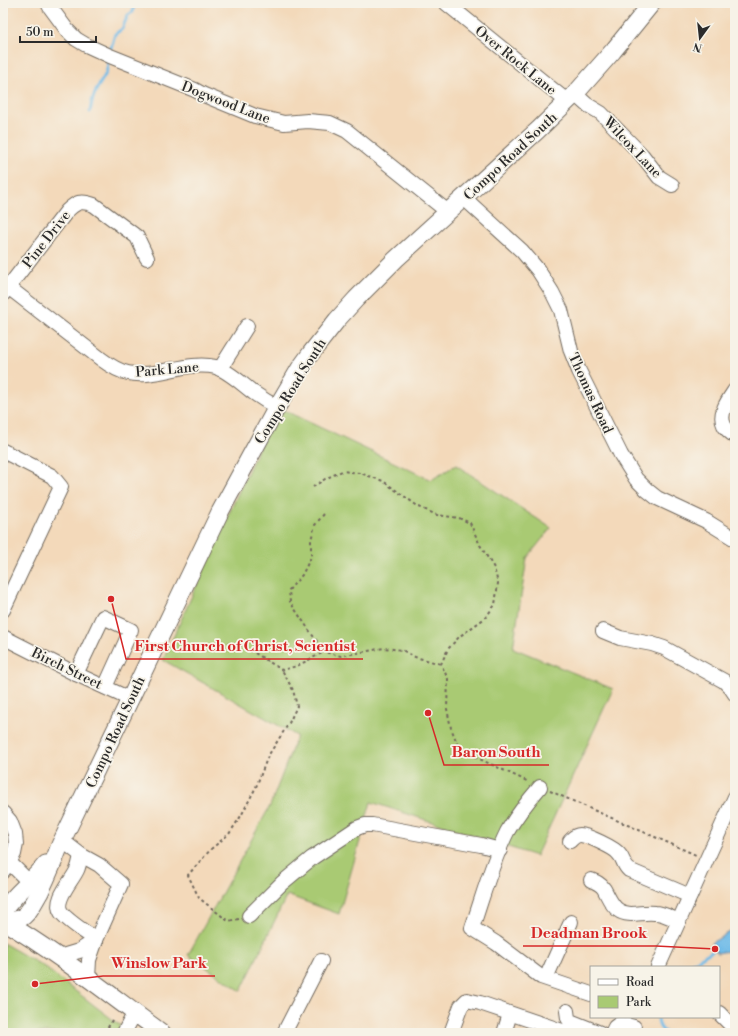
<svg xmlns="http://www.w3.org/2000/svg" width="738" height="1036" viewBox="0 0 738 1036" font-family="'Libre Bodoni',serif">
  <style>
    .green { fill: #a9ca73; stroke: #6a7a4f }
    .water { fill: #6fbbe8; stroke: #4d738a }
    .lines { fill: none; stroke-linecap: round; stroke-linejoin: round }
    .stream { stroke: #6fbbe8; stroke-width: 3 }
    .minor-casing { stroke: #71685d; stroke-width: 16 }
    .major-casing { stroke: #71685d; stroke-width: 19 }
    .path { stroke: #71685d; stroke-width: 2; stroke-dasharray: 3 3; stroke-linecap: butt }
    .minor { stroke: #fff; stroke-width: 14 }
    .major { stroke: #fff; stroke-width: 17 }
    .labels { text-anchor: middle; stroke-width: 3.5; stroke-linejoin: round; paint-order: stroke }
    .street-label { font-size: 14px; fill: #2b2b2b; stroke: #f7f3e8 }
    .leader { fill: none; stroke: #d62828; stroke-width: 1.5 }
    .callout-dot { fill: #d62828; stroke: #f7f3e8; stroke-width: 1.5 }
    .callout-label { font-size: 15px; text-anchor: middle; font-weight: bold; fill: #d62828; stroke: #f7f3e8; stroke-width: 3.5; stroke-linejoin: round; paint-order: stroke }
  </style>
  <rect width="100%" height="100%" fill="#f7f3e8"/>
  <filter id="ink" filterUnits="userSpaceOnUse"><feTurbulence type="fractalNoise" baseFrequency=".025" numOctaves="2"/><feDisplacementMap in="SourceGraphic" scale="8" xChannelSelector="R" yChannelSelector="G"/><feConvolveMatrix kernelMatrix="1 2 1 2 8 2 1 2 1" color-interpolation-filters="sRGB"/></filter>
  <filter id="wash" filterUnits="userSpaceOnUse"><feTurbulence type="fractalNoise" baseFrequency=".012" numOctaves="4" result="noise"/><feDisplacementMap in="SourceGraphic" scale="16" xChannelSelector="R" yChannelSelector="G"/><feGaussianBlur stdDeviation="0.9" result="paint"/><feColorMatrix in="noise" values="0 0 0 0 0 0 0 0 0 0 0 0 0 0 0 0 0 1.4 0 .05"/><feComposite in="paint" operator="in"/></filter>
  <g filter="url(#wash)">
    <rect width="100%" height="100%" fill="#f3d9ba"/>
    <g class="green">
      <path d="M277,407L431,480L456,465L551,528L527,558L513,648L613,689L536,856L371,802L339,914L287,895L241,991L188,955L270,806L297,736L163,660Z"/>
      <path d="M3,943L43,966L121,1026L117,1033H3Z"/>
    </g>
    <path class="water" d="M735,929V950L717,953L711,943Z"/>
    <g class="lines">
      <g class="stream">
        <path d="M111,48L115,34L122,29L128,15L133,12L134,4L135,3"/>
        <path d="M90,112C91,106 92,99 95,93C100,79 108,78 108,60"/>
        <path d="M686,967L717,948"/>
        <path d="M658,1017C658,1025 660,1029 666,1033"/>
      </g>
    </g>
  </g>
  <g filter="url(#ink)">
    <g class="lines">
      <g class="minor-casing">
        <g id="minor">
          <path d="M48,3L50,7L67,30L76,39L86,45L110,56L195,90L204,95L255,116L284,123L308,121L330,123L347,131L448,212"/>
          <path d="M446,3L568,102"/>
          <path d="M575,94L586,104L601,113L642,155L659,177L672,185"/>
          <path d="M464,198L522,251L538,270L552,292L561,310L571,351L579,371L621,455L636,479L647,490L657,498L706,521L735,539"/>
          <path d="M3,283L101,359C109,365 118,371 128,373C156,379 186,360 216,367C229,371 243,385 254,393C261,398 269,403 277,407"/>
          <path d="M3,294L67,211C76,202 81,200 94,205L137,237L147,258"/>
          <path d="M220,369L247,326"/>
          <path d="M735,390C729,399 718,413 724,425C726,430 731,433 735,436"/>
          <path d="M3,451L52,476L61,487L3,610"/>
          <path d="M603,631L620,638L652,644L664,648L724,681L731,688L735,694"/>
          <path d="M3,637L76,674L130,699"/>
          <path d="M76,674L103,617L131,630L105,687"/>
          <path d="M540,787C528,801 516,816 507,832C492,862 483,896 472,928L496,943L541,977L591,994"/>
          <path d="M3,813L10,821L15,834L16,844L14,854L3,871"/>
          <path d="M63,841L81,855L99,865L121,884L96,940L89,960L88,978"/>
          <path d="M570,841C573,838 575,835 580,835C587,835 615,848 619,854C624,859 623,865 629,870L690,896"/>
          <path d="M81,855C80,860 79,866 77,870C72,881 53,900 61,912C67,921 87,933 96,940"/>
          <path d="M9,862L30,883"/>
          <path d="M591,880C596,882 601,884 604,889C608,896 611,905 618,910C629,918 642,911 655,913C664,913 671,918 679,921"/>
          <path d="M249,916L282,883L312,858L357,828L365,825H372L481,845L500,850"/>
          <path d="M59,957L79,951L96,940"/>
          <path d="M658,967L735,797"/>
          <path d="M546,978L571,922"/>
          <path d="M567,1011L568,1018L570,1021L600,1033"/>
          <path d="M719,1013L735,1029"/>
          <path d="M124,1033L135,1012"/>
          <path d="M284,1033L321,961"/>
          <path d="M451,1033L461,1006L467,1000L480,1003L568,1033"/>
          <path d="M504,1033L510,1014"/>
          <path d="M612,1033L615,1027L619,1024H623L634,1027"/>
        </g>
      </g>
      <g class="major-casing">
        <g id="major">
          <path d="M3,911C15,893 33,881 46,864"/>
          <path d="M3,919C10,921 18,921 24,916C31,910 35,900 40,892C47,877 54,861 60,845L220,512L277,407L300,368L311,353L337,320L356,299L396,259L538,130L575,94L613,51L652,3"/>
          <path d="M3,921C59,954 110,995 162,1033"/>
        </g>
      </g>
      <g class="path">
        <path d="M313,487L325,479L342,471L360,473L383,481L419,507L437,515L459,518L470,523L480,545L494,568L498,583L495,605L485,618L460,636L448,649L441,664L448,679L447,709L451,728L459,748L473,756L529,782"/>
        <path d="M324,514L315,525L311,540V557L302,575L289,590L290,602L324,652L341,656L384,648L402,650L415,657L441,664"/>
        <path d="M221,643L239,645L250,650L282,670L297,666L324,652"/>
        <path d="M550,791L696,855"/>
        <path d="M239,919L228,921L199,898L188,875L211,849L229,834L241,816L256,787L268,756L289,723L297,706L293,690L282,670"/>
        <path d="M105,1033L112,1020"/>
      </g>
      <use href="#minor" class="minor"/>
      <use href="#major" class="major"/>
    </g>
  </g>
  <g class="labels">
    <g class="street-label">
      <text transform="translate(516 60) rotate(39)" y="5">Over Rock Lane</text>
      <text transform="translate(226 102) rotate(21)" y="5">Dogwood Lane</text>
      <text transform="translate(633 147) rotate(47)" y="5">Wilcox Lane</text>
      <text transform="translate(510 156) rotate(-43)" y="5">Compo Road South</text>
      <text transform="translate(46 239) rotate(-52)" y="5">Pine Drive</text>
      <text transform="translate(167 369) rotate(-5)" y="5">Park Lane</text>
      <text transform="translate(290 391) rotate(-58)" y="5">Compo Road South</text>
      <text transform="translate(591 393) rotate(65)" y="5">Thomas Road</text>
      <text transform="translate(67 668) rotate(26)" y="5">Birch Street</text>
      <text transform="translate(115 732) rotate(-65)" y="5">Compo Road South</text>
    </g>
  </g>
  <path class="leader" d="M111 599L126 659H363M428 713L444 765H549M715 949L656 946H523M35 984L103 976H215"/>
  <g class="callout-dot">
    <circle cx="111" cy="599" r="4"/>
    <circle cx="428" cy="713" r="4"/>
    <circle cx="715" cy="949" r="4"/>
    <circle cx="35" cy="984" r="4"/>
  </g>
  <g class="callout-label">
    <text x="245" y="651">First Church of Christ, Scientist</text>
    <text x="496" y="757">Baron South</text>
    <text x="589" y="938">Deadman Brook</text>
    <text x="159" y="968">Winslow Park</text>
  </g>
  <rect width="738" height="1036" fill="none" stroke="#f7f3e8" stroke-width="16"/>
  <rect x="590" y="966" width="130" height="52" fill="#f7f3e8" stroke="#a5a39c"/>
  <rect x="598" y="979" width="20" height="6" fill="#ffffff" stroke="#a5a39c"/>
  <text x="626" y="986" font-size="12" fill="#2b2b2b">Road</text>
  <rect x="598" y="996" width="20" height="12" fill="#a9ca73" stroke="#a5a39c"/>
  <text x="626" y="1006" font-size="12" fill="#2b2b2b">Park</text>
  <g transform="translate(700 38) rotate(195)" stroke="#f7f3e8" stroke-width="3" paint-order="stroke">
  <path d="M0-3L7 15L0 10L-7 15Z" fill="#2b2b2b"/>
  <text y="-6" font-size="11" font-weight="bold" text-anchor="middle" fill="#2b2b2b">N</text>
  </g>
  <path d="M20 36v6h76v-6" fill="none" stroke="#2b2b2b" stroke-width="2"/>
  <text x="26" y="36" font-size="12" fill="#2b2b2b" stroke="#f7f3e8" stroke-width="3" paint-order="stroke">50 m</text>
</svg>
